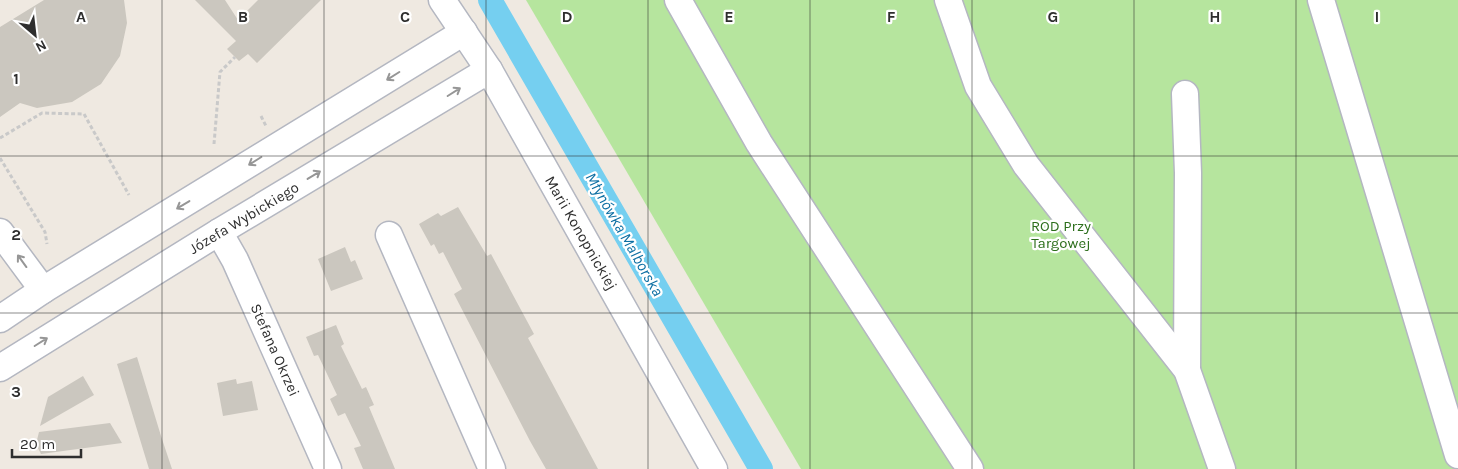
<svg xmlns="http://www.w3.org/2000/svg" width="1458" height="469" viewBox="0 0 1458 469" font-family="Karla,sans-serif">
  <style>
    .green { fill: #b6e59e }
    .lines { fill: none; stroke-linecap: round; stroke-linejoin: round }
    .canal { stroke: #75cff0; stroke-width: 24 }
    .building { fill: #cbc7bf }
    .minor-casing { stroke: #b4b7c1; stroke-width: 29 }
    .path { stroke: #c9c9c9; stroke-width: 3; stroke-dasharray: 4 2.5; stroke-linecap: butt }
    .minor { stroke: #fff; stroke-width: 26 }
    .oneway { stroke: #969696 }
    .grid { fill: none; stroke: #2e2e2e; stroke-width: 1; stroke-opacity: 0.55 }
    .labels { text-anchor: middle; stroke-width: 4.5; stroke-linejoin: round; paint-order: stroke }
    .street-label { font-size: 15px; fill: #2e2e2e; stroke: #fff }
    .park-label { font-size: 15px; fill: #2c6e1b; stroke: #fff }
    .water-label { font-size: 16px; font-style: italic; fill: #0d6fa3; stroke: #fff }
    .grid-label { font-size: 16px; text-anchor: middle; font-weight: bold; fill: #2e2e2e; stroke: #fff; stroke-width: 4.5; stroke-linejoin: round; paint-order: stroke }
  </style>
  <rect width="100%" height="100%" fill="#efe9e1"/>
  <path class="green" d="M526,0H1458V469H801Z"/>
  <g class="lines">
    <path class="canal" d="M490,0L761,469"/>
  </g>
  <g class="building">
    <path d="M44,0H124L127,23L120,56L101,84L72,102L37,108L20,103L0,117V27Z"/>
    <path d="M195,0H225L238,20L258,0H321L257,63L248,54L239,61L227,49L236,41Z"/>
    <path d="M458,207L487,256L491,254L534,334L528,338L598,469H546L530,441L454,294L462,289L443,252L439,254L434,244L431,246L419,224L438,213L441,216Z"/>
    <path d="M345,247L351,262L355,260L363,279L331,291L318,259Z"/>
    <path d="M336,325L344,344L341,346L362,389L366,387L374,405L369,407L395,469H363L354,448L361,446L345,413L338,416L330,399L337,395L318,355L314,356L306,337Z"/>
    <path d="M137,357L161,436L172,469H149L117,364Z"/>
    <path d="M83,376L94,395L40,426L48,397Z"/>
    <path d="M236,379L237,384L252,381L258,410L223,416L217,383Z"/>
    <path d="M110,423L122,443L41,454L36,444L39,432Z"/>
  </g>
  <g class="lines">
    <g class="minor-casing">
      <g id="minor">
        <path d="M442,0L489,70L714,469"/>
        <path d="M678,0L759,143L970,469"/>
        <path d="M948,0L978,86L1026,165L1187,370L1222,469"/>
        <path d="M1321,0L1458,455"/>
        <path d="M1185,94L1188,173L1187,370"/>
        <path d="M0,232L43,290"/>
        <path d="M219,232L235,260L328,469"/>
        <path d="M389,235L492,469"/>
        <path d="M0,319L43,290L464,32"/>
        <path d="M0,368L219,232L489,70"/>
      </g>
    </g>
    <g class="path">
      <path d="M261,116L266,126"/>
      <path d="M0,138L42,113L84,114L129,195"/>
      <path d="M214,144L220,72L235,57"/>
      <path d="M0,158L45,232L47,244"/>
    </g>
    <use href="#minor" class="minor"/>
  </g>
  <defs><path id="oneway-shaft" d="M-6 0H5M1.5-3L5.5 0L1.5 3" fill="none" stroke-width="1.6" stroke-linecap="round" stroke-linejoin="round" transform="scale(1.25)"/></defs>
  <g class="oneway">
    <use href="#oneway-shaft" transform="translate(393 76) rotate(148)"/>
    <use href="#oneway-shaft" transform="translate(454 92) rotate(-32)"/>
    <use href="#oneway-shaft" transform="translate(255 161) rotate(148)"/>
    <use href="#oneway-shaft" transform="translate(314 175) rotate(-31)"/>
    <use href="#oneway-shaft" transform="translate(183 205) rotate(149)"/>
    <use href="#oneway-shaft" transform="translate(22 261) rotate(-126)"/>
    <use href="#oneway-shaft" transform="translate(41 342) rotate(-32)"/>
  </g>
  <path class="grid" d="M162,0V469M324,0V469M486,0V469M648,0V469M810,0V469M972,0V469M1134,0V469M1296,0V469M0,156H1458M0,313H1458"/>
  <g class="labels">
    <g class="street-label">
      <text transform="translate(244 218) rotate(-31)" y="5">Józefa Wybickiego</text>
      <text transform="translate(581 233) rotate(60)" y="5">Marii Konopnickiej</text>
      <text transform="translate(275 350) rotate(66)" y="5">Stefana Okrzei</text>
    </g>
    <g class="park-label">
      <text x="1061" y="231">ROD Przy<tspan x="1061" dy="17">Targowej</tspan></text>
    </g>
    <g class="water-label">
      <text transform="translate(625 234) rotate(60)" y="6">Młynówka Malborska</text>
    </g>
  </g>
  <g class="grid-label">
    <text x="81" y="22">A</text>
    <text x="243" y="22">B</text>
    <text x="405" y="22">C</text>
    <text x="567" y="22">D</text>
    <text x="729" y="22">E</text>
    <text x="891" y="22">F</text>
    <text x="1053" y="22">G</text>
    <text x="1215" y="22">H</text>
    <text x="1377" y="22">I</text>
    <text x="16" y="84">1</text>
    <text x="16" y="240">2</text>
    <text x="16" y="397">3</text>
  </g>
  <g transform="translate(35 35) rotate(152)" stroke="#ffffff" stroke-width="4" paint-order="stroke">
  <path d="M0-4L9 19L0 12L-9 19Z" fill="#2e2e2e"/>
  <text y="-8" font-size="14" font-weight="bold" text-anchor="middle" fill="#2e2e2e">N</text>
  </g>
  <path d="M12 449v8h69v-8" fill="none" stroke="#2e2e2e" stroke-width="2.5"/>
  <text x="20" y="449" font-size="15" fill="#2e2e2e" stroke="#ffffff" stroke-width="4" paint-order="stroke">20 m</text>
</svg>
